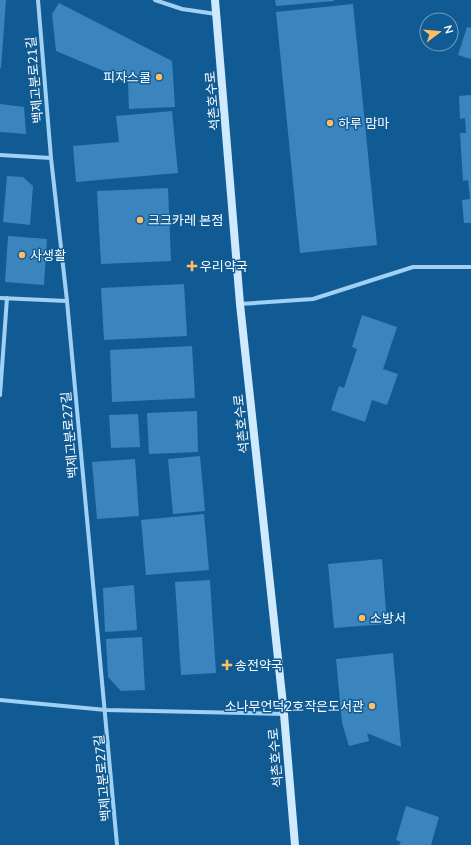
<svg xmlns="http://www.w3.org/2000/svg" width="471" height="845" viewBox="0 0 471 845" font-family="'Nunito Sans','Noto Sans KR',sans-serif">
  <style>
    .building { fill: #3a85bd }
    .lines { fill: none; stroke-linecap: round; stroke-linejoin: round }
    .street { stroke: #a0d0f3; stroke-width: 4 }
    .secondary { stroke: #cfe9fd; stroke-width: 8 }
    .poi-dot { fill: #ffbe62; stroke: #115b94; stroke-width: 1.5 }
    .labels { text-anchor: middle; stroke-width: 3; stroke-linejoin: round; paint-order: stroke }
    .poi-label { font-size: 13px; fill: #fff; stroke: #115b94; text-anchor: start }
    .street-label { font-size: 13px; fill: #fff; stroke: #115b94 }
  </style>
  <rect width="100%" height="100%" fill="#115b94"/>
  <g class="building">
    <path d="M0,0H6L1,68H0Z"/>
    <path d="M275,0H334V1L276,6Z"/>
    <path d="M59,3L172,61L175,107L129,109L128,81L56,51L52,14Z"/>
    <path d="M353,4L377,245L300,253L276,12Z"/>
    <path d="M467,27L471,28V59L458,55Z"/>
    <path d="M471,95V223H464L462,200L470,199L468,180L463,181L460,133H466L465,118L460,119L459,96Z"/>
    <path d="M0,104L24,107L26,134L0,132Z"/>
    <path d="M172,111L178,173L76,182L73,146L119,142L116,116Z"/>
    <path d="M7,176L23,177L33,186L30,225L3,222Z"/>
    <path d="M168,188L171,261L101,264L97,191Z"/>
    <path d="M8,236L47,239L44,285L5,282Z"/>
    <path d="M184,284L187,336L104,340L101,288Z"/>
    <path d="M362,315L397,327L383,369L398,374L387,405L372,400L365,422L331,410L339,386L344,388L357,349L352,347Z"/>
    <path d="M192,346L195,398L112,402L110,350Z"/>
    <path d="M197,411L198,452L149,454L147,413Z"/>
    <path d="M138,414L140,447L111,448L109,415Z"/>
    <path d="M200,456L205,511L173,514L168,459Z"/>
    <path d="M135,459L139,516L97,519L92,462Z"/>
    <path d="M204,514L209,570L146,575L141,520Z"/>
    <path d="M382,559L387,624L334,628L328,564Z"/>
    <path d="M210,580L216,673L181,675L175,582Z"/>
    <path d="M134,585L137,630L105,632L103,588Z"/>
    <path d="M142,637L145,690L121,691L108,677L106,639Z"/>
    <path d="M393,653L401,747L367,733L369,741L349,746L342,723L336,659Z"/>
    <path d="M406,806L439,817L431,845H399L401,842L396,840Z"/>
  </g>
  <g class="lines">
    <g class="street">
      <path d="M38,0L51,158L67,301L117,845"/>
      <path d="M155,0L182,9L216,14"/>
      <path d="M0,155L51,158"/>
      <path d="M0,298L67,301"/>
      <path d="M240,304L313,299L413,267H471"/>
      <path d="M0,395L7,298"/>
      <path d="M0,700L106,710L284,714"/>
    </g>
    <path class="secondary" d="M215,0L240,304L284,714L295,845"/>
  </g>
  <g class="poi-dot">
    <circle cx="159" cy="77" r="4"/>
    <circle cx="330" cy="123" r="4"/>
    <circle cx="140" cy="220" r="4"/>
    <circle cx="22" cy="255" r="4"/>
    <path d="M190 260h4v4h4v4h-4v4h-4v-4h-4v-4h4z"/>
    <circle cx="362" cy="618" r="4"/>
    <path d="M225 659h4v4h4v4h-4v4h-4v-4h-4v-4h4z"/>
    <circle cx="372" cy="706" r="4"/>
  </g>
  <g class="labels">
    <g class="poi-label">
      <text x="151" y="82" text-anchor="end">피자스쿨</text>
      <text x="338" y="128">하루 맘마</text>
      <text x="148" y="225">크크카레 본점</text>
      <text x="30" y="260">사생활</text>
      <text x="200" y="271">우리약국</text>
      <text x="370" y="623">소방서</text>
      <text x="235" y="670">송전약국</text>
      <text x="364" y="711" text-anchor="end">소나무언덕2호작은도서관</text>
    </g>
    <g class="street-label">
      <text transform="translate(34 80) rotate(-95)" y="5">백제고분로21길</text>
      <text transform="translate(212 101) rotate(-95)" y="5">석촌호수로</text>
      <text transform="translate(241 424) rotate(-96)" y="5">석촌호수로</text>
      <text transform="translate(69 435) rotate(-95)" y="5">백제고분로27길</text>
      <text transform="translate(275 758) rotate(-95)" y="5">석촌호수로</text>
      <text transform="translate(102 778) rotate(-95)" y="5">백제고분로27길</text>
    </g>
  </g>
  <g transform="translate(439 32) rotate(74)"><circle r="19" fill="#115b94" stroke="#709dbf"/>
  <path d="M0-3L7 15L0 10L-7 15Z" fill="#ffbe62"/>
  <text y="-6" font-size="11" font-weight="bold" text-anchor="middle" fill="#ffffff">N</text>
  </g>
</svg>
